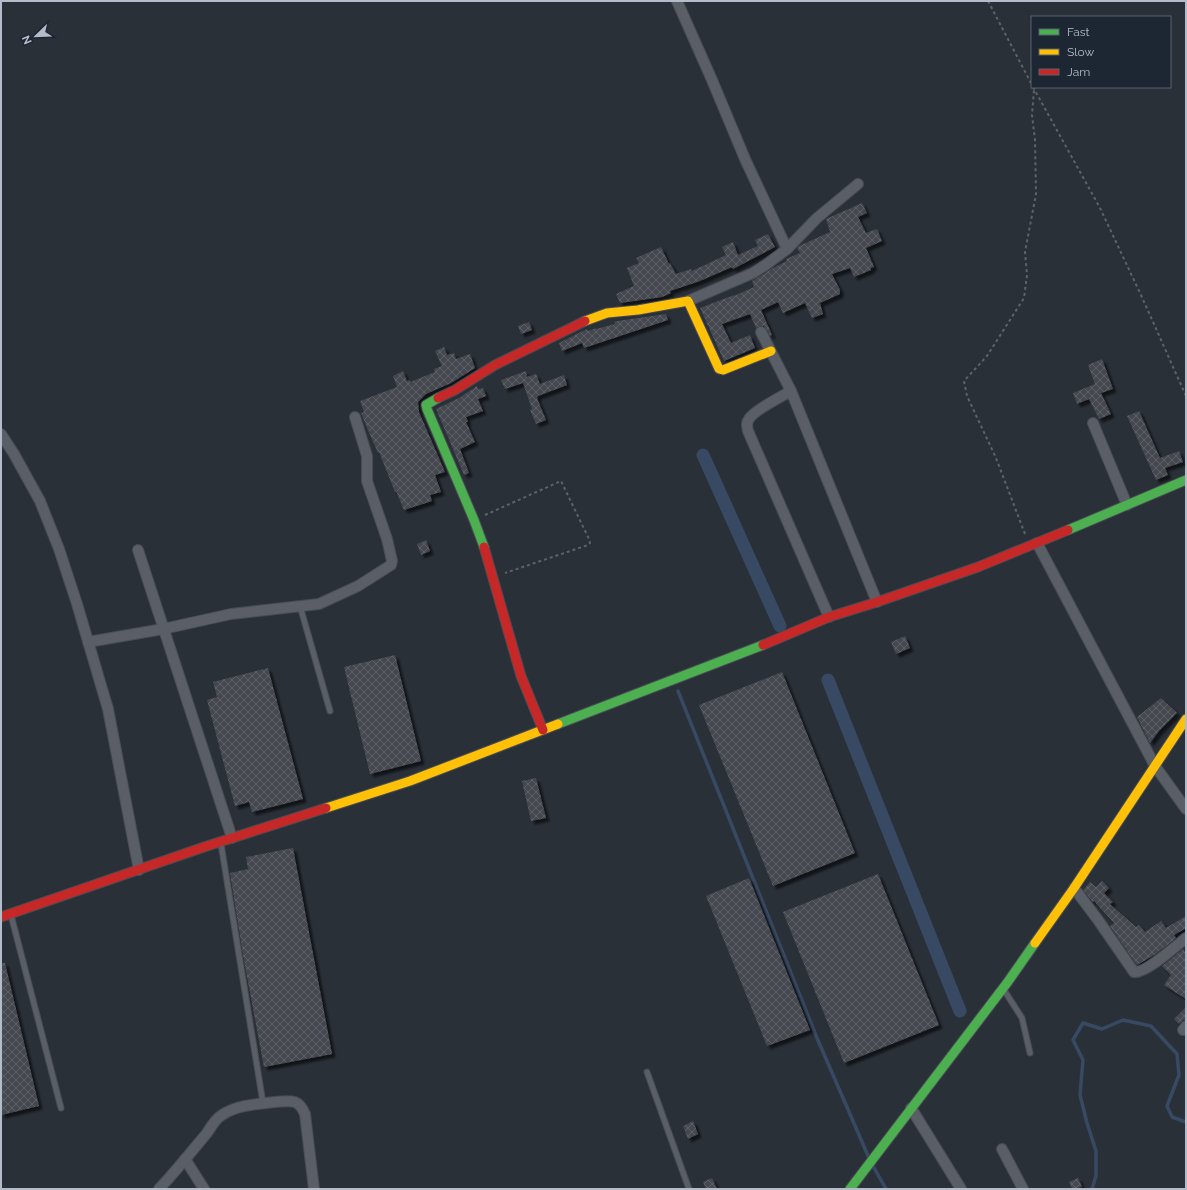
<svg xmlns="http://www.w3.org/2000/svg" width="1187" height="1190" viewBox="0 0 1187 1190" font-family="Raleway,sans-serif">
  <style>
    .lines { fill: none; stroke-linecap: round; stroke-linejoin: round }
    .stream { stroke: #384963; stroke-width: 3.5 }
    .canal { stroke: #384963; stroke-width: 13 }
    .building { fill: url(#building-cross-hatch); filter: url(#shadow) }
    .lane-casing { stroke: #484c53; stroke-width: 7 }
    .street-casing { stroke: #484c53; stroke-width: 12 }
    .fast-casing { stroke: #484c53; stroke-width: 11 }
    .slow-casing { stroke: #484c53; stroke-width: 11 }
    .jam-casing { stroke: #484c53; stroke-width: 11 }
    .path { stroke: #5d636a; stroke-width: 2; stroke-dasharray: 3 3; stroke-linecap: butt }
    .lane { stroke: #5a5e66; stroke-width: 5 }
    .street { stroke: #5a5e66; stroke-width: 10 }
    .fast { stroke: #4caf50; stroke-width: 9 }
    .slow { stroke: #ffc107; stroke-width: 9 }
    .jam { stroke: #c62828; stroke-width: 9 }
  </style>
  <defs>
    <pattern id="building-cross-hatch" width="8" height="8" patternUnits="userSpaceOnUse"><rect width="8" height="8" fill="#444950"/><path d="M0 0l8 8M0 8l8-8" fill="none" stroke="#5d6168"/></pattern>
    <filter id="shadow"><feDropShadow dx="3.5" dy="3.5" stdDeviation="1" flood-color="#0009"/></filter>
  </defs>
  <rect width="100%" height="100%" fill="#2a3038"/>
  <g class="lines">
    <g class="stream">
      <path d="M678,691L817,1038L869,1158"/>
      <path d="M873,1166L886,1189"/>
      <path d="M1092,1189L1096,1176V1151L1087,1123L1080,1095L1083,1060L1073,1040L1083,1023L1102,1029L1123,1020L1151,1026L1177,1054L1179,1075L1167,1106L1172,1117L1186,1122"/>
    </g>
    <g class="canal">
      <path d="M703,455L780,626"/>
      <path d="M828,680L960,1011"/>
    </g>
  </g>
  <g class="building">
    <path d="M862,203L867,213L858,217L866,233L877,229L882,241L866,248L874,267L871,268V270L854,277L850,268L832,274L840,290V294L820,303L823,314L812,318L805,303L783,313L778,302L761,310L772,335L770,336L764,326H761L756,328L750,314L722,324L731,343L750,335L755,348L724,361L700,308L734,295V296L754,287L752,281L773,268L787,261L786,259L800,253L797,248L799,246L830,232L826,219Z"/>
    <path d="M768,234L775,247L733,269L732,267L700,281L670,291L671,293L662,297L620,303L616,294L634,286L627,268L639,263L636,258L661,247L669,264L670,263L676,274L691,269L692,271L726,255L722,247L733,242L738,255L758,246L755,240Z"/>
    <path d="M666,314L668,320L584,348L582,343L562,351L559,343L587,329L588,331L596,328V329L615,324L614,322L617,321Z"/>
    <path d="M529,322L532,330L521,334L518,326Z"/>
    <path d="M444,347L447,355L454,353L456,359L470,354L475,368L451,383L426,394L418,402L419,412L445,472L435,475L441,492L430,495L432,501L404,510L396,491L395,492L379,452L378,453L368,430L361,413L364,412L360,401L397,387L393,376L403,371L407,381L410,380V382L435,372L434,369L442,366L435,351Z"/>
    <path d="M1102,359L1113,389L1101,393L1111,414L1099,419L1089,399L1077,404L1073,393L1095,384L1088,365Z"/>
    <path d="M526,371L527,377L536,374L540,384L564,375L567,385L538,396L537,398L546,420L536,424L530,410L532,409L523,383L505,389L501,380Z"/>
    <path d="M477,386L478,389L483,388L486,396L478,399L483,411L466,417L468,422H466L475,442L460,449L469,473L464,475L436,409L459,398Z"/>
    <path d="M1139,411L1160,458L1179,451L1183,462L1165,468L1168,475L1156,480L1127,416Z"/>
    <path d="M426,540L430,551L421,555L417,544Z"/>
    <path d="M905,636L910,648L896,654L891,642Z"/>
    <path d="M395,655L421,761L370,774L344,667Z"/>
    <path d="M268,668L303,799L252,812L249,802L235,806L207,700L217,697L213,682Z"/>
    <path d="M782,672L855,853L773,886L699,705Z"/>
    <path d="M1161,698L1177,713L1159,731L1150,743L1137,717Z"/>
    <path d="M536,778L546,818L531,821L522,781Z"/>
    <path d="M293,848L332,1054L264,1067L243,955L230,873L248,869L246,857Z"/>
    <path d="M878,874L939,1025L844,1063L783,912Z"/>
    <path d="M749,878L810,1030L767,1046L706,896Z"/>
    <path d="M1102,881L1109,888L1104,893L1113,902L1110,904L1136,927L1139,925L1145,932L1161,921L1166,928L1186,916V928L1174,935L1176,938L1156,954L1137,965L1110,926L1114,923L1094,901L1093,902L1083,890L1090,882L1096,887Z"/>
    <path d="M1183,949L1186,954V999L1164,985L1171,975L1162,966Z"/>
    <path d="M1,963H5L39,1106L1,1115Z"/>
    <path d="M1186,1007V1020H1183L1179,1024L1174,1019Z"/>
    <path d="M693,1121L698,1134L688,1139L683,1126Z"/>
    <path d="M712,1178L717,1189H706L703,1182Z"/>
    <path d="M1078,1178L1082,1187L1072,1189L1069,1182Z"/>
  </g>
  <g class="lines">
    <g class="lane-casing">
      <g id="lane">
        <path d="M300,606L330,711"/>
        <path d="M221,844L263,1103"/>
        <path d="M11,915L61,1108"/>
        <path d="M1004,990L1022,1018L1030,1053"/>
        <path d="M647,1072L689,1189"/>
      </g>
    </g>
    <g class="street-casing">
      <g id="street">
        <path d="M677,1L712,80L745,159L787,249"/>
        <path d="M688,301L753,273L767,264L787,249L817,218L858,184"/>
        <path d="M761,332L791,391C782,396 753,411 749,419C746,423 747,426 748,431L829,617"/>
        <path d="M791,391L877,602"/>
        <path d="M1093,423L1127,505"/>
        <path d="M1,434L14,454L40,501L59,549L77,604L108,709L139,870"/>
        <path d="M1037,543L1155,766L1186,809"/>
        <path d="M138,550L232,838"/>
        <path d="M88,642L163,629L231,614L319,604L358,586L391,565L392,561L387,539L367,481V456L355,417"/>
        <path d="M1074,888L1098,920L1134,972C1145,974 1176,946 1186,938"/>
        <path d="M1183,1030L1186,1026"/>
        <path d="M911,1108L961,1189"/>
        <path d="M1002,1149L1023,1189"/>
        <path d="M185,1159L204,1189"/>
        <path d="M159,1189C176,1171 191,1152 207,1133C211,1127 215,1119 222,1115C237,1105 258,1104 275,1102C291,1101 298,1098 305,1114L314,1189"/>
      </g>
    </g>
    <g class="fast-casing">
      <g id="fast">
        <path d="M438,398L426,405L427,409L474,520L484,547"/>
        <path d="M1068,530L1186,480"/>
        <path d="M558,724L763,645"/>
        <path d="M850,1189L1007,983L1035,943"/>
      </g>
    </g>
    <g class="slow-casing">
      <g id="slow">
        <path d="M585,321L607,313L638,310L688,301L719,369L723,370L771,351"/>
        <path d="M326,808L410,781L558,724"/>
        <path d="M1035,943L1074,888L1186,719"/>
      </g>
    </g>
    <g class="jam-casing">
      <g id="jam">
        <path d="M438,398L455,390L495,365L585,321"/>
        <path d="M484,547L521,676L543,730"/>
        <path d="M763,645L829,617L877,602L978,567L1068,530"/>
        <path d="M1,917L204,847L326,808"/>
      </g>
    </g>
    <g class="path">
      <path d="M988,1L1032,85"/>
      <path d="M1033,87L1100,208L1141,295L1186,396"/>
      <path d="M485,515L561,481L589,539L590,543L588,545L505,573"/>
      <path d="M1025,534L996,458L967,396L964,381L987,356L1024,298L1027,275L1025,252L1036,194L1035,140L1032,115L1034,90"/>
    </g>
    <use href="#lane" class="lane"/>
    <use href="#street" class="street"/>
    <use href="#fast" class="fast"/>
    <use href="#slow" class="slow"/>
    <use href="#jam" class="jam"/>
  </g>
  <rect width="1187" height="1190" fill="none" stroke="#b4bcc9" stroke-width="4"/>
  <rect x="1031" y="16" width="140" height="72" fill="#1d2633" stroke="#59626f"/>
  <rect x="1039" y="29" width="20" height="6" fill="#4caf50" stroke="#59626f"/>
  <text x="1067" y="36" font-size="12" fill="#b4bcc9">Fast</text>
  <rect x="1039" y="49" width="20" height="6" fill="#ffc107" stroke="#59626f"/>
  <text x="1067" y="56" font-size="12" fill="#b4bcc9">Slow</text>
  <rect x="1039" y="69" width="20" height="6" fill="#c62828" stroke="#59626f"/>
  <text x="1067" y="76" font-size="12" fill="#b4bcc9">Jam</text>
  <g transform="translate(36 36) rotate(247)" stroke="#1d2633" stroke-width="3" paint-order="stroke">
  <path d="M0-3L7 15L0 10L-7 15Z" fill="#b4bcc9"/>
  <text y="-6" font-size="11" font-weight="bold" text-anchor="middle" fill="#b4bcc9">N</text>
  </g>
</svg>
